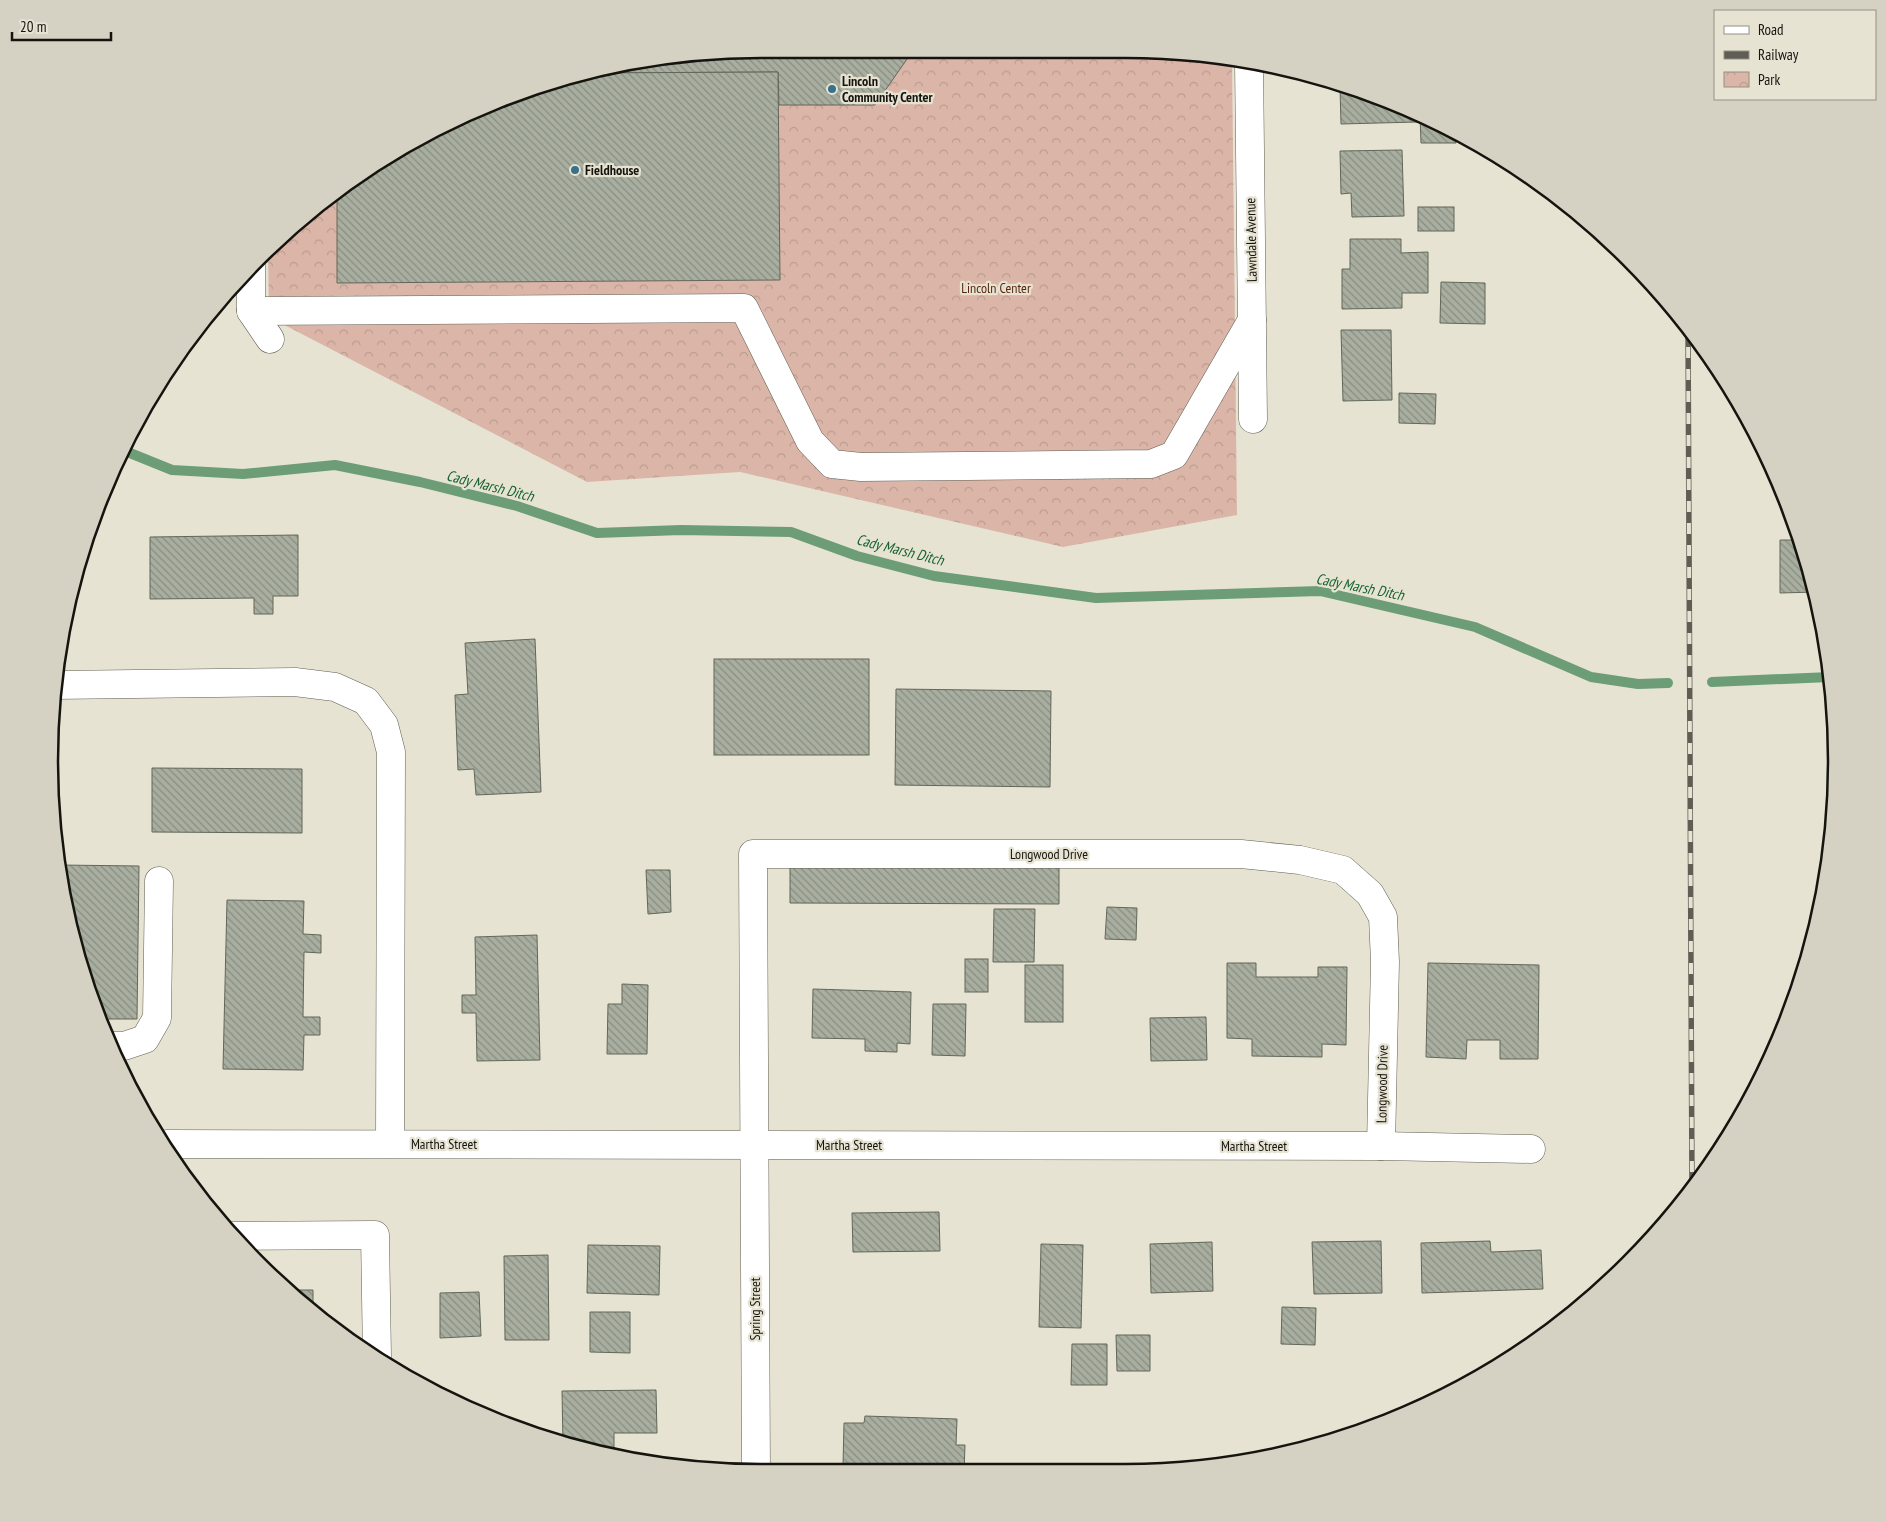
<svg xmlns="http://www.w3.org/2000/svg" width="1886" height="1522" viewBox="0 0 1886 1522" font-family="'PT Sans Narrow',sans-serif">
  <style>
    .park { fill: url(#park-crowns) }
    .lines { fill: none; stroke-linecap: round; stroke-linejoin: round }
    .stream { stroke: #6c9d77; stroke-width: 10 }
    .building { fill: url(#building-back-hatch); stroke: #626759 }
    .minor-casing { stroke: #615e51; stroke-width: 29 }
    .minor { stroke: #fff; stroke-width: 28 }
    .rail-casing { stroke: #5f5d54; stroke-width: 5.5 }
    .rail { stroke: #e7e3d3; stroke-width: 4; stroke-dasharray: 11; stroke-linecap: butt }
    .poi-dot { fill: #39708a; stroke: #e7e3d3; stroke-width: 2 }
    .labels { text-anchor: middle; stroke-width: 4.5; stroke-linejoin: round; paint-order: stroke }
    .poi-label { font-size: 14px; font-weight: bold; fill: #15140e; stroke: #e7e3d3; text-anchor: start }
    .street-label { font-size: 14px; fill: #15140e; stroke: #e7e3d3 }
    .park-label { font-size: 14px; fill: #5c270f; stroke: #e7e3d3 }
    .water-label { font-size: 15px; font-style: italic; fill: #176332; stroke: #e7e3d3 }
    .rim { fill: none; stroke: #15140e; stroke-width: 2.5 }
  </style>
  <defs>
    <pattern id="park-crowns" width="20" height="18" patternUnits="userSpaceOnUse" patternTransform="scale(1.25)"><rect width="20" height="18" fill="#dbb6a8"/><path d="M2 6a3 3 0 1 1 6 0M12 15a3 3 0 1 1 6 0" fill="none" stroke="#bb9c8f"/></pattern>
    <pattern id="building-back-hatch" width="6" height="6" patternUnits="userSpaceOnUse" patternTransform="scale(1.25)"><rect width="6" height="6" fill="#a9afa0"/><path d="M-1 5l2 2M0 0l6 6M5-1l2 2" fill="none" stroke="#888d81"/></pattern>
  </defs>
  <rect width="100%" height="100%" fill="#e7e3d3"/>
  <path class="park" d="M761,49L1172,50L1232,58L1237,515L1063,547L740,472L587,482L269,317L268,249L405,144L577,73Z"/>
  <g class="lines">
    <g class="stream">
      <path d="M125,451L172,470L243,474L335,465L420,482L517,506L597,533L681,530L791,532L857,556L934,576L1096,598L1320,591L1475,627L1591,677L1638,684L1668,683"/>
      <path d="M1712,682L1830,677"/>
    </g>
  </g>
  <g class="building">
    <path d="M761,49H914L875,105H779L778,72L577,73Z"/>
    <path d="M778,72L780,280L337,283V196L405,144L577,73Z"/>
    <path d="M1340,88H1348L1397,103L1417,113V122L1341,124Z"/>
    <path d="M1420,115L1456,134V143H1421Z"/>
    <path d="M1402,150L1404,216L1352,217L1351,193L1341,194L1340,151Z"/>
    <rect x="1418" y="207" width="36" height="24"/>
    <path d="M1350,239H1401V253L1428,252V293H1402V308L1342,309V269H1350Z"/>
    <path d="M1441,282L1485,283V324L1440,323Z"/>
    <path d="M1341,330H1391L1392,400L1343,401Z"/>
    <path d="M1399,393L1436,394L1435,424L1399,423Z"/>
    <path d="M298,535V596H273V614H254V598L150,599V537Z"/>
    <path d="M1780,540H1799L1813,576L1816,592L1780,593Z"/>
    <path d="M535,639L541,792L476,795L474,769L458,770L455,695L468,694L465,643Z"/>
    <rect x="714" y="659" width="155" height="96"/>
    <path d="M896,689L1051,691L1050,787L895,785Z"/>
    <path d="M152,768L302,769V833L152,832Z"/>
    <path d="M60,865L139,866L137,1019H103L62,900Z"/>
    <path d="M790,865L1059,866V904L790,903Z"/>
    <path d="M646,870H670L671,912L648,914Z"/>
    <path d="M227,900L304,901L303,934L321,935V953L304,952L303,1017H320V1035H304L303,1070L223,1069Z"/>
    <path d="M1107,907L1137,908L1136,940L1105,939Z"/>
    <path d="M994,909H1035L1034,962H993Z"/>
    <path d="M537,935L540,1060L477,1061L476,1013H462V995H476L475,937Z"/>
    <rect x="965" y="959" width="23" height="33"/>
    <path d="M1227,963H1256V977H1318V967H1347L1346,1045L1322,1044V1057L1252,1056V1039L1227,1038Z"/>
    <path d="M1428,963L1539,965L1538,1059H1500V1040H1467L1466,1059L1426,1057Z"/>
    <rect x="1025" y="965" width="38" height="57"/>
    <path d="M622,984L648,985L647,1054H607L608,1004H622Z"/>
    <path d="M813,989L911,992L910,1044L897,1043V1052L865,1051V1039L812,1038Z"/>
    <path d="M933,1004H966L965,1056L932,1055Z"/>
    <path d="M1206,1017L1207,1060L1151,1061L1150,1018Z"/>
    <path d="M939,1212L940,1251L853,1252L852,1213Z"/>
    <path d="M1381,1241L1382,1293L1314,1294L1312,1242Z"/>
    <path d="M1490,1241L1491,1252L1541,1250L1543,1289L1422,1293L1421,1243Z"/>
    <path d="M1212,1242L1213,1291L1151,1293L1150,1244Z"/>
    <path d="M1041,1244L1083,1245L1081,1328L1039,1327Z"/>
    <path d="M588,1245L660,1246L659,1295L587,1293Z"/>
    <path d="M548,1255L549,1340H505L504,1256Z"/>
    <path d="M289,1290H313V1313Z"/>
    <path d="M479,1292L481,1336L440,1338V1293Z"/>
    <path d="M1282,1307L1316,1308L1315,1345L1281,1344Z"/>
    <path d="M590,1312H630V1353L590,1352Z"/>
    <path d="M1116,1335H1150V1371H1117Z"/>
    <path d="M1072,1344H1107V1385H1071Z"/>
    <path d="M656,1390L657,1433H614V1455L577,1449L563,1444L562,1391Z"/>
    <path d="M865,1416L957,1419L956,1445H965L964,1472H916V1467L843,1465L844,1423H864Z"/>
  </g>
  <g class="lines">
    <g class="minor-casing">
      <g id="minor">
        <path d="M1249,61L1253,419"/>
        <path d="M251,265V311L270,339"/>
        <path d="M251,311L744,308L810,441L832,464L861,467L1151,464L1174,455L1252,320"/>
        <path d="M55,685L295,682L335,687L366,701L384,725L391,752L390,1144"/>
        <path d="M112,1046H124L145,1039L157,1018L159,881"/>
        <path d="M167,1144L1381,1146L1531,1149"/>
        <path d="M232,1236L375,1235L377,1357"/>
        <path d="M756,1472L753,854H1241L1300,860L1343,870L1370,894L1383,917L1385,962L1381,1146"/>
      </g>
    </g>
    <use href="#minor" class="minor"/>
    <g class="rail-casing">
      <path id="rail" d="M1688,325L1692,1187"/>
    </g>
    <use href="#rail" class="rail"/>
  </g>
  <g class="poi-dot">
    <circle cx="832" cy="89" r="5"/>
    <circle cx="575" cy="170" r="5"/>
  </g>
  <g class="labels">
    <g class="poi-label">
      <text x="842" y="86">Lincoln<tspan x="842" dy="16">Community Center</tspan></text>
      <text x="585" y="175">Fieldhouse</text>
    </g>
    <g class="street-label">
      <text transform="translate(1251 240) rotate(-91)" y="5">Lawndale Avenue</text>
      <text x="1049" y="859">Longwood Drive</text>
      <text transform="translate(1382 1084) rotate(-89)" y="5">Longwood Drive</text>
      <text x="444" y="1149">Martha Street</text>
      <text x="849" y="1150">Martha Street</text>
      <text x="1254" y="1151">Martha Street</text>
      <text transform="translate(755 1309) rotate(-90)" y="5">Spring Street</text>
    </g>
    <g class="park-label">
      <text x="996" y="293">Lincoln Center</text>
    </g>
    <g class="water-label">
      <text transform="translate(490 486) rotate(14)" y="5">Cady Marsh Ditch</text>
      <text transform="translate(900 550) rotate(14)" y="5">Cady Marsh Ditch</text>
      <text transform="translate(1360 587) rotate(11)" y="5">Cady Marsh Ditch</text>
    </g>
  </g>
  <path d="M0 0H1886V1522H0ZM761 58H1125A703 703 0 0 1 1828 761V761A703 703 0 0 1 1125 1464H761A703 703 0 0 1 58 761V761A703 703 0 0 1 761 58Z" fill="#d6d2c3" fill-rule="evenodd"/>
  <path class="rim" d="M761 58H1125A703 703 0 0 1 1828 761V761A703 703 0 0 1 1125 1464H761A703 703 0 0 1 58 761V761A703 703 0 0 1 761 58Z"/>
  <rect x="1714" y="10" width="162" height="90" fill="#e7e3d3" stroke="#939084"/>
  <rect x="1724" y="26" width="25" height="8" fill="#ffffff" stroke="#939084"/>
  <text x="1758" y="35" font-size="15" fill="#15140e">Road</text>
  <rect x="1724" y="51" width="25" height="8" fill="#5f5d54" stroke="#939084"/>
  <text x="1758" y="60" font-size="15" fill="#15140e">Railway</text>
  <rect x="1724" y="72" width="25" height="15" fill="url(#park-crowns)" stroke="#939084"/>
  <text x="1758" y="85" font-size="15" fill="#15140e">Park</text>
  <path d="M12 32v8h99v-8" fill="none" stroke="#15140e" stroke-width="2.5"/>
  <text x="20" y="32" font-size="15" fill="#15140e" stroke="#e7e3d3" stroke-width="4" paint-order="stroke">20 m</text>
</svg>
